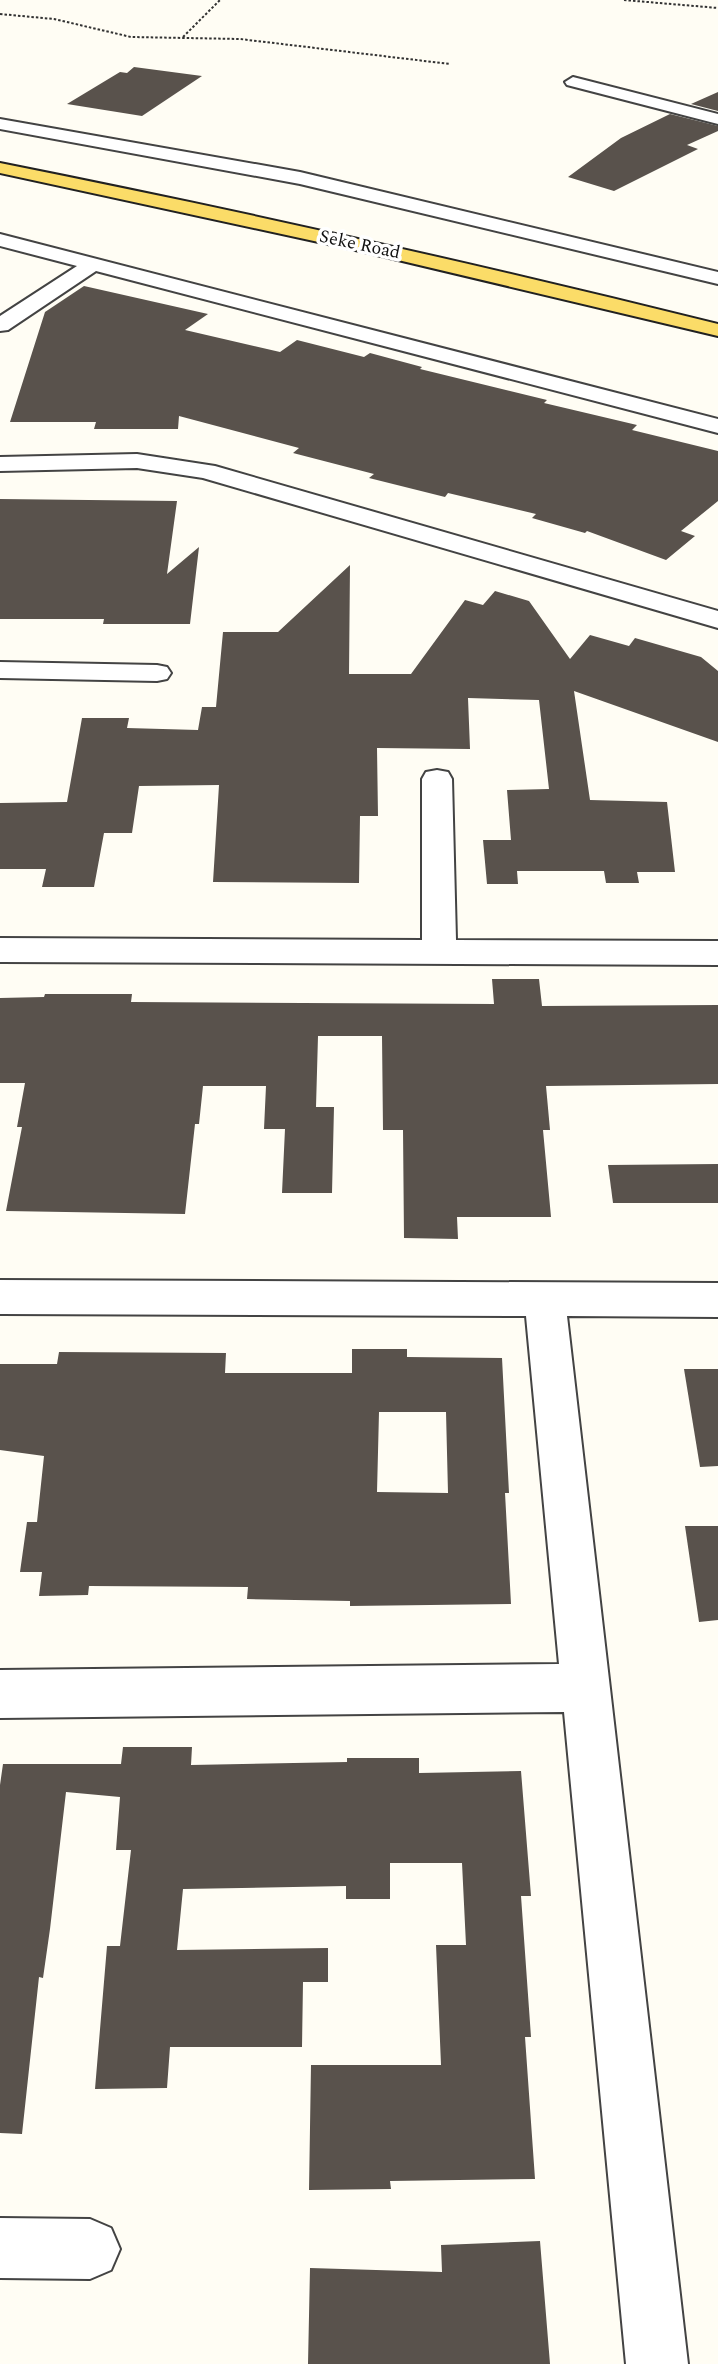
<svg xmlns="http://www.w3.org/2000/svg" width="718" height="2364" viewBox="0 0 718 2364" font-family="Spectral,serif">
  <style>
    .building { fill: #59524c; fill-rule: evenodd }
    .lines { fill: none; stroke-linecap: round; stroke-linejoin: round }
    .minor-casing { stroke: #434343; stroke-width: 4 }
    .major-casing { stroke: #212121; stroke-width: 4 }
    .path { stroke: #323232; stroke-width: 2; stroke-dasharray: 2.5 2; stroke-linecap: butt }
    .minor { fill: #fff; fill-rule: evenodd }
    .major { fill: #fbdc68; fill-rule: evenodd }
    .labels { text-anchor: middle; stroke-width: 7; stroke-linejoin: round; paint-order: stroke }
    .far-street-label { font-size: 18px; fill: #101010; stroke: #fff }
  </style>
  <rect width="100%" height="100%" fill="#fffdf4"/>
  <g class="building">
    <path d="M134,67L202,76L142,116L67,104L120,72L127,73Z"/>
    <path d="M718,92V111L691,104Z"/>
    <path d="M670,114L718,126V131L687,145L698,149L614,191L568,177L621,138Z"/>
    <path d="M84,286L208,314L185,330L280,352L297,340L364,357L370,353L422,367L420,369L547,400L544,403L637,425L632,430L718,451V501L681,531L695,536L666,560L587,531L585,533L532,518L536,514L448,493L445,497L369,478L374,474L293,453L299,448L179,416L178,429H94L96,422H10L45,312Z"/>
    <path d="M0,499L177,501L167,574L199,547L190,624H103L104,619H0Z"/>
    <path d="M350,565L349,674H411L465,600L483,605L495,591L529,601L570,659L590,635L629,646L635,638L701,657L718,671V742L574,691L590,800L667,802L675,872H637L639,883H606L604,871H517L518,884H487L483,840H511L507,790L549,789L539,700L468,698L470,749L377,748L378,816H360L359,883L213,882L219,785L139,786L132,833H104L94,887H42L46,869H0V803L67,802L82,718H129L127,728L198,730L202,707H216L223,632H278Z"/>
    <path d="M492,979H539L542,1006L718,1005V1084L546,1086L550,1130H543L551,1217H457L458,1239L404,1238L403,1130H383L382,1036H318L316,1107H334L332,1193H282L285,1129H264L266,1086H203L199,1124H195L185,1214L6,1211L22,1127H17L25,1083H0V998L44,997L45,994H132L131,1002L494,1004Z"/>
    <path d="M718,1164V1203H613L608,1165Z"/>
    <path d="M352,1349H407V1357L502,1358L509,1493H505L511,1604L350,1606V1601L247,1599L248,1587L89,1586L88,1595L39,1596L42,1572H20L27,1522H37L44,1456L0,1450V1364H57L59,1352L226,1353L225,1373H352ZM379,1412H446L448,1493L377,1492Z"/>
    <path d="M684,1369H718V1466L700,1467Z"/>
    <path d="M685,1526H718V1620L699,1622Z"/>
    <path d="M123,1747H192L191,1765L347,1762V1758H419V1773L521,1771L531,1896H521L531,2037H525L535,2179L390,2181L391,2189L309,2190L311,2065H441L436,1945H466L462,1863H390V1899H346V1886L183,1889L177,1950L328,1948V1982H303L302,2047H170L167,2088L95,2089L107,1946H120L131,1850H116L120,1797L66,1792L50,1929L43,1978L39,1977L22,2134L0,2133V1785L3,1764H121Z"/>
    <path d="M540,2241L550,2364H308L310,2268L442,2272L441,2245Z"/>
  </g>
  <g class="lines">
    <g class="minor-casing">
      <g id="minor">
        <path d="M573,77L718,114V124L567,85L565,82Z"/>
        <path d="M0,119L300,172L718,272V284L300,184L0,129Z"/>
        <path d="M0,234L718,419V433L96,271L8,330L0,331V316L77,266L0,246Z"/>
        <path d="M137,454L215,466L718,611V628L203,478L137,468L0,471V457Z"/>
        <path d="M0,662L157,665L167,667L171,673L167,679L157,681L0,678Z"/>
        <path d="M437,770L448,772L452,779L456,940L718,941V965L0,962V938L422,940V779L426,772Z"/>
        <path d="M0,1280L718,1283V1317L567,1316L688,2364H626L564,1712L0,1718V1670L559,1664L526,1316L0,1314Z"/>
        <path d="M0,2218L90,2219L111,2228L120,2249L111,2270L90,2279L0,2278Z"/>
      </g>
    </g>
    <g class="major-casing">
      <path id="major" d="M0,163C241,211 480,265 718,324V336L360,251L0,173Z"/>
    </g>
    <g class="path">
      <path d="M624,0L718,8"/>
      <path d="M0,14L54,19L131,37L240,39L450,64"/>
      <path d="M183,37L220,0"/>
    </g>
    <use href="#minor" class="minor"/>
    <use href="#major" class="major"/>
  </g>
  <g class="labels">
    <g class="far-street-label">
      <text transform="translate(360 244) rotate(12)" y="6">Seke Road</text>
    </g>
  </g>
</svg>
